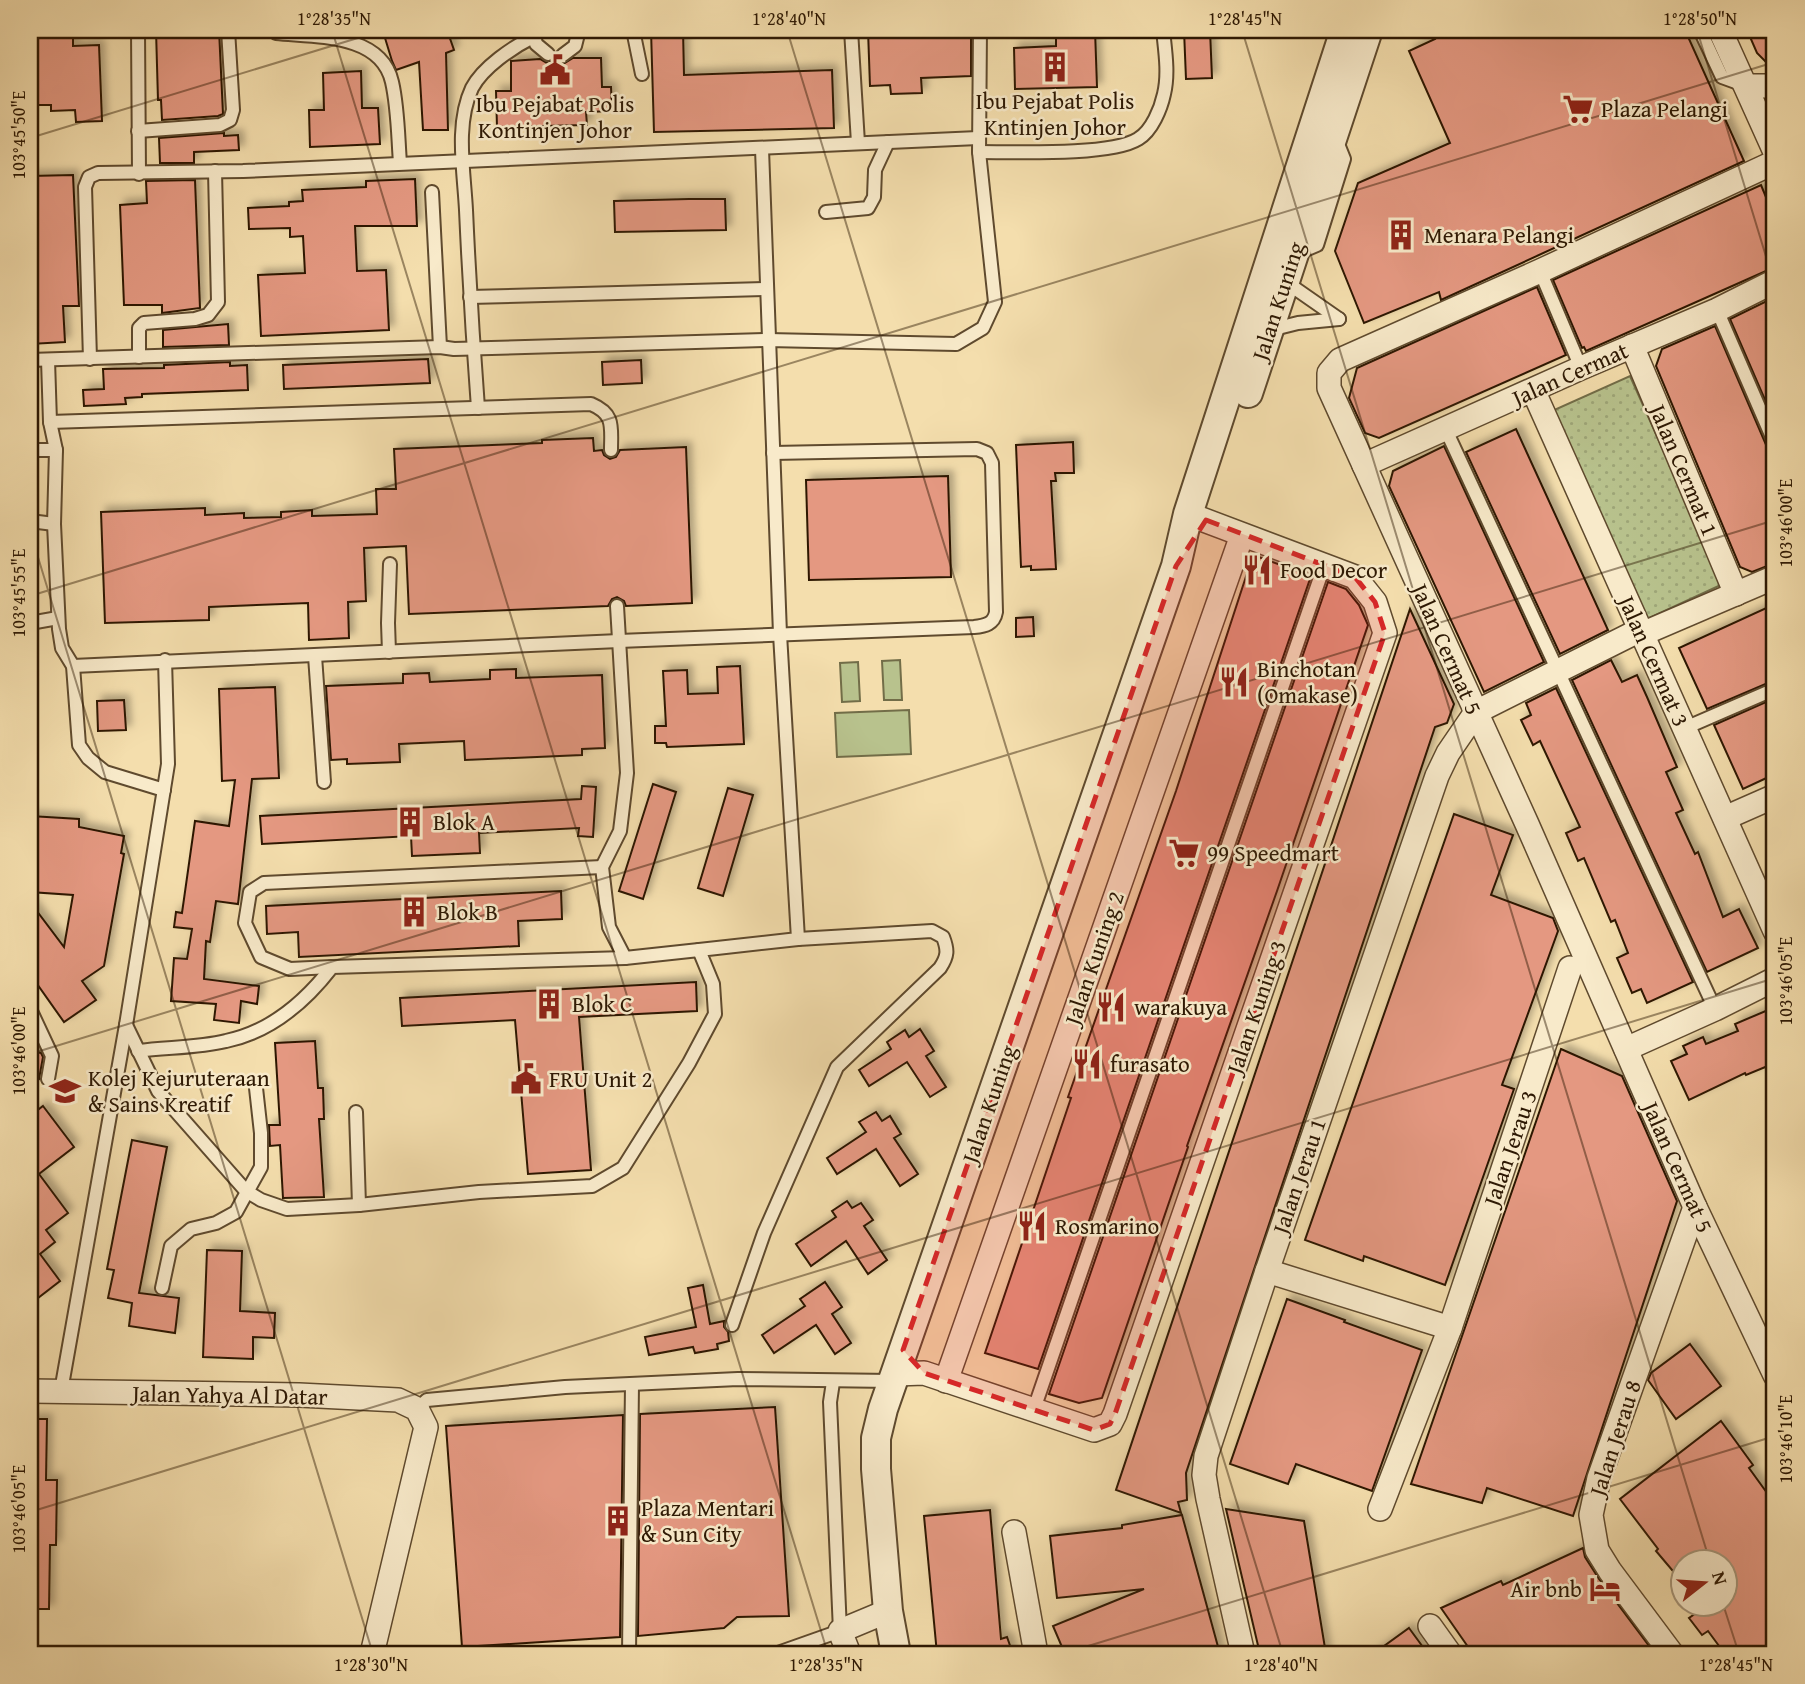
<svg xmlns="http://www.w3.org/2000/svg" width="1805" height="1684" viewBox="0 0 1805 1684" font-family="'Gentium Book Plus',serif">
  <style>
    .grass { fill: #b8c28d; stroke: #726d48; stroke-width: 2 }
    .park { fill: url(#park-dots); stroke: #726d48; stroke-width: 2 }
    .building { fill: #e49881; stroke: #2d1803; stroke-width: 2; filter: url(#shadow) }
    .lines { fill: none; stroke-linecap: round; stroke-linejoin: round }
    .service-casing { stroke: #5f4a2e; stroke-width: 16 }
    .minor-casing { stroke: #5f4a2e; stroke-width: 26 }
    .tertiary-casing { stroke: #5f4a2e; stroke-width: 32 }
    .service { stroke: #f8eaca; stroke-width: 12 }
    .minor { stroke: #f8eaca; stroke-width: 23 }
    .tertiary { stroke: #f8eaca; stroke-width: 28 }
    .marked { fill: #d62828; fill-opacity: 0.2; stroke: #d62828; stroke-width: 5; stroke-dasharray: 14 9; stroke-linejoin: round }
    .ticks { fill: none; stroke: #2d1803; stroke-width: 2; stroke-opacity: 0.45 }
    .labels { text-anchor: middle; stroke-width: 5; stroke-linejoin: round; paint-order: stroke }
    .poi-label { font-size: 23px; fill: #2d1803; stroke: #f8eaca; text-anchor: start }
    .street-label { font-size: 23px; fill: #2d1803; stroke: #f8eaca }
    .neatline { fill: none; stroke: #2d1803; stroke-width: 2.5 }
    .ticks-label { font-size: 18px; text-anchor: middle; fill: #2d1803 }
  </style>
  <defs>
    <pattern id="park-dots" width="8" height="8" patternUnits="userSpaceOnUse" patternTransform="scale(1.75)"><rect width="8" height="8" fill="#b8c28d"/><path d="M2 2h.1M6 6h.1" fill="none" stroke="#9ea678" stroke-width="1.8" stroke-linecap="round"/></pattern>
    <filter id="shadow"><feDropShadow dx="5" dy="-5" stdDeviation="3.5" flood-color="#0004"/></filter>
  </defs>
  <rect width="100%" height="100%" fill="#f4dead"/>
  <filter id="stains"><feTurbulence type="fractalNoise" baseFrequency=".00286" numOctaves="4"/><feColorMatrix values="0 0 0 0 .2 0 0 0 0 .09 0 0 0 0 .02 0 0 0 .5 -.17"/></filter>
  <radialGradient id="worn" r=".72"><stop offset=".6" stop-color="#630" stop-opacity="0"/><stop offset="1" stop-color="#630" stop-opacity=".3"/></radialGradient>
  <g class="grass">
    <path d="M900,660L902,700H884L882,661Z"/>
    <path d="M858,662L860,701L842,702L840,663Z"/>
    <path d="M909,710L911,754L837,757L835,713Z"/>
  </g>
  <path class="park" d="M1630,376L1723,584L1645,620L1552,411Z"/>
  <g class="building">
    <path d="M30,30H73V46L99,45L102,121L76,122L75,110L51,111V105H30Z"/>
    <path d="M156,30H219L223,114L218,116L162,120L161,100H158Z"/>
    <path d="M410,30H447L454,50L446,53L448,130H423L419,62L396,70L392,61L385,38Z"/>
    <path d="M651,30H683L684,75L832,70L834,128L654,132Z"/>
    <path d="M868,30H971V76L921,78L922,93L891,94L890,85L870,86Z"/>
    <path d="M1056,30H1095L1097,87L1015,89L1014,48L1056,46Z"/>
    <path d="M1184,30H1210L1212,78L1186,79Z"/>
    <path d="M1431,30H1685L1744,161L1441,300L1439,292L1364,323L1335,251L1358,183L1450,143L1409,51L1435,39Z"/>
    <path d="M1747,30H1775V71L1757,53Z"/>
    <path d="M573,58H601L602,87H611L612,111L586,112L587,125L497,127L496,91H511V61L540,59L547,63L555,59L563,64Z"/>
    <path d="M361,71L362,108H378L380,144L310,147L309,110H324L323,73Z"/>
    <path d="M224,133V136L238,135L239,150L194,152V163H160L159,138Z"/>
    <path d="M73,175L79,306H63L65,342L30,344V176Z"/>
    <path d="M415,179L417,226H355L357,271L386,270L389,330L261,336L258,275L305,273L303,236L290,237V228L249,229L248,208L289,206V202L303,201L302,190L366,187V181Z"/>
    <path d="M195,180L200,308L162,313V305H124L120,205L147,203L146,181Z"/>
    <path d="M1761,185L1775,219V267L1586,351L1584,347L1582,348L1553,280Z"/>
    <path d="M689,199H725L726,230L615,232L614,201Z"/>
    <path d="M1537,287L1566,355L1379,438L1365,433L1349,398L1357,368Z"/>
    <path d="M1775,297V423L1730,319Z"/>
    <path d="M228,324L229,345L163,347V330Z"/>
    <path d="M1715,326L1767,447L1775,453V563L1752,572L1740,567L1656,366L1662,349Z"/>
    <path d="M428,359L430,383L284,389L283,365Z"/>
    <path d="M641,360L642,383L603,385L602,362Z"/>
    <path d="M230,362V366L247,365L248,390L142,394V397L125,398L126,404L84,406L83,390L104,389L103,369L164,368V365Z"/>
    <path d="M1516,429L1608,630L1560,654L1466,452Z"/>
    <path d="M593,438L594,451L602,450L604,455L610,459L616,457L620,450L686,447L692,603L626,606L624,601L617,597L612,599L608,606L409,614L406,546L364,548L366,601L348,602L349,638L309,640L308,603L209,607V620L105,623L101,512L205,508V515L244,513V518L281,517V512L312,510V516L377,514L376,489H396L394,449L542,443V440Z"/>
    <path d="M1073,442L1074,473H1055L1056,481H1051L1056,569L1031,570V566L1021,567L1016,445Z"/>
    <path d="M1444,446L1544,662L1484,692L1389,486L1393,471Z"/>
    <path d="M948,476L951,577L809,580L806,480Z"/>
    <path d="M1253,555L1311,576L1038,1369L985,1353L1071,1098L1068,1097L1176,791Z"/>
    <path d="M1328,582L1346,589L1359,605L1368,625L1277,891L1187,1146L1188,1147L1102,1398L1079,1403L1049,1394Z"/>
    <path d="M1775,604V680L1707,709L1679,648Z"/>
    <path d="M1410,609L1454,704L1447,723L1435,727L1186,1473L1187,1500L1178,1502L1181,1513L1116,1490Z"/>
    <path d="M1033,617L1034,636L1016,637V618Z"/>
    <path d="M1611,660L1622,682L1637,675L1647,697L1677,767L1666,772L1683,810L1676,813L1695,854L1698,852L1723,917L1739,909L1758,948L1707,972L1572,680Z"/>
    <path d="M740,666L744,744L667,747L666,743H655V726H666L663,671L687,670L688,694L718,693L717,667Z"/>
    <path d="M516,669V678L602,675L605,748L582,749V755L465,760L464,741L399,744L400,762L347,764V759L331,760L326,686L403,683V674L429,673L430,682L490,679V670Z"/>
    <path d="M275,687L279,778L252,779L238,904L216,901L210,942L206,941L204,979L259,986L257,1004L241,1001L239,1023L214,1020L216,1004L171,1001L174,958L187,959L192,929L174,927L176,912L182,913L195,821L229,826L235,780L222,781L219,689Z"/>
    <path d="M1556,688L1693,982L1647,1003L1641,989L1632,993L1617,958L1628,953L1615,920L1611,922L1584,858L1578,861L1566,833L1580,827L1540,741L1533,745L1521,720L1531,715L1526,703Z"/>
    <path d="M1775,698V774L1743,789L1714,725Z"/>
    <path d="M124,700L126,730L98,731L97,701Z"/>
    <path d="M653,784L676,792L643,899L619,891Z"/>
    <path d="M582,786L596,787L593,837L578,836L579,828L479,833L480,853L412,856L411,836L262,844L260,816L581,799Z"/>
    <path d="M728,788L753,795L723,896L698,888Z"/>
    <path d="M1454,814L1513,835L1491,895L1553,918L1558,931L1502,1085L1514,1089L1445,1285L1364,1256L1363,1261L1305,1240Z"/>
    <path d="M30,816L79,819V827L124,836L121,853L124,854L104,966L82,981L96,1000L64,1022L37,984L30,989V902L64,947L73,895L30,892Z"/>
    <path d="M561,891L562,919L518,921L519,946L299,957L298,932L267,934L266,906Z"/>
    <path d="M696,982L697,1011L579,1017L591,1170L528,1174L515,1020L402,1026L400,998Z"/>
    <path d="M1775,1007V1063L1746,1075L1745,1073L1689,1100L1671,1061L1687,1054L1683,1046L1703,1037L1706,1044L1738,1031L1735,1024Z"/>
    <path d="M920,1029L934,1051L926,1056L946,1087L930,1097L907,1062L869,1086L859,1070L891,1049L887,1042L905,1030L909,1037Z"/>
    <path d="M315,1041L318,1088H323L324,1119H319L324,1197L283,1198L280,1145L270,1146L269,1125H280L275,1043Z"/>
    <path d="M1561,1049L1622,1076L1677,1201L1573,1516L1487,1488L1482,1503L1411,1484Z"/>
    <path d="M30,1051L41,1053L43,1057L39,1079L30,1077Z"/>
    <path d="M43,1106L74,1147L39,1174L68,1213L46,1230L55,1242L40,1254L60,1281L38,1298L30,1286V1116Z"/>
    <path d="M876,1112L882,1121L890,1116L901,1134L894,1138L918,1174L900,1186L876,1149L837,1174L827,1158L866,1132L859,1122Z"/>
    <path d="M132,1140L167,1147L139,1293L179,1298L175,1333L129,1326L132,1303L108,1298L114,1270L107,1269Z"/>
    <path d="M847,1201L852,1208L861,1203L873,1220L864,1226L887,1260L868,1274L846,1241L811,1266L796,1244L836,1217L832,1211Z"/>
    <path d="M207,1250L242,1251L240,1311L275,1313L274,1338L253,1337V1359L203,1357Z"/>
    <path d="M825,1282L842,1307L832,1314L851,1343L835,1354L816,1325L774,1353L762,1335L805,1306L800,1299Z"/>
    <path d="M703,1285L710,1324L724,1321V1327L728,1332L729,1341L717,1344L718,1349L695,1353L693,1347L649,1355L645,1337L696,1327L688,1288Z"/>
    <path d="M1287,1299L1345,1320L1344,1322L1422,1350L1372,1491L1296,1464L1288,1484L1230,1464Z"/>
    <path d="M1690,1344L1721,1386L1676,1419L1648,1380L1651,1373Z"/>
    <path d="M775,1407L789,1616L737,1617L724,1628L638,1636L640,1414Z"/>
    <path d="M623,1415L620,1637L462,1647L446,1426Z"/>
    <path d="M30,1419H47L46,1480H57L56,1545H50L49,1609H30Z"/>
    <path d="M1721,1421L1753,1465L1749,1468L1775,1504V1654H1725L1708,1631L1702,1635L1689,1618L1696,1613L1688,1604H1725V1562H1683V1583L1656,1551L1658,1549L1620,1499Z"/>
    <path d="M1226,1509L1304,1521L1326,1654H1260Z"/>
    <path d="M990,1510L1001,1639L1007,1637L1013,1654H937L924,1516Z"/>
    <path d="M1182,1515L1220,1654H1065L1053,1626L1144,1589L1057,1598L1050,1536L1122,1528V1525Z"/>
    <path d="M1583,1548L1585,1557L1599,1579L1655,1654H1473L1441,1608L1501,1581L1503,1585Z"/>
    <path d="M1409,1628L1428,1654H1373Z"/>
  </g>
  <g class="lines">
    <g class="service-casing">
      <g id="service">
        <path d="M138,30L139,174"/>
        <path d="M533,30L536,44L548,54"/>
        <path d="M633,30L642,74"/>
        <path d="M851,30L858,143"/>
        <path d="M1700,30L1722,77L1744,85"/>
        <path d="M276,33C315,37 381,33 392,82C398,108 398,137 400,163"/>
        <path d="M563,55L575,46L579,30"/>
        <path d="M138,131L220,125L230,120L233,110L228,30"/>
        <path d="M979,152C1014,152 1111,156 1138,139C1152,131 1161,108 1164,94C1169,73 1165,50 1163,30"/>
        <path d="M432,192L440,347"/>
        <path d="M826,212L868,208L874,197L875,170L888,142"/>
        <path d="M1298,253L1317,245L1344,159L1336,139"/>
        <path d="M1540,271L1581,368"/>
        <path d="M1283,280L1339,319"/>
        <path d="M470,297L766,289"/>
        <path d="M1717,310L1775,444"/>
        <path d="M1270,330L1298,323L1339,319"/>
        <path d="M139,357V328L144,323L195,319L208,315L218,302L215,171"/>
        <path d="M90,359L85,187L89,177L98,173L243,171L978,138"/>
        <path d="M30,360L440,347L454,349L768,340L956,344L983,328L995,302L979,152L980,30"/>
        <path d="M48,360L50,422L56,450L54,524L59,629L62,648L73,666L79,745L88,758L105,772L164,790"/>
        <path d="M478,408C473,342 469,276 466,210C464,171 455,124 472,88C483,67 513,47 533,37"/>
        <path d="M50,422L591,404C615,414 611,427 611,450"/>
        <path d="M1445,428L1715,1009"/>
        <path d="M30,450H56"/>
        <path d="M30,521L54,524"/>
        <path d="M617,606L627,773L620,831L602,867L609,927L625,958"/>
        <path d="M30,623L58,618"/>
        <path d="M389,652L388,623L390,564"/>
        <path d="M315,656L324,782"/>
        <path d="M73,666L619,641L974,627C985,626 994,624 996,612L992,463L987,453L977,449L773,453"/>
        <path d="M1685,728L1775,689"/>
        <path d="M332,967L290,969L261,957L245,923L250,892L264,883L602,867"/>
        <path d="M30,1009L52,1056L48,1079"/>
        <path d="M126,1025L158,1091L246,1191L261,1200L287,1209L359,1205L479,1192L592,1186L623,1168L689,1063L715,1014L713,984L699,950L798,939L780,634L762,149"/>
        <path d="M138,1051C167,1047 198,1048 226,1041C270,1032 305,1002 332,967L625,958L699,950"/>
        <path d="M356,1112L359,1205"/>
        <path d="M162,1288L171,1246L191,1229L216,1223L236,1212L261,1167V1133L256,1088"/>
        <path d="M732,1325L764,1233L837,1067L940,968C948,956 948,950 943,937L932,931L798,939"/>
        <path d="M61,1391L126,1025L168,764L165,660"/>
        <path d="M417,1409L427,1400L565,1387L738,1379L892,1381"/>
        <path d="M1034,1409L1324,566"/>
        <path d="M629,1654L632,1384"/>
        <path d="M775,1654L840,1631L830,1402L833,1382"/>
      </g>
    </g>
    <g class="minor-casing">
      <g id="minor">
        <path d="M1720,30L1775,152"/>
        <path d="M1746,86H1775"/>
        <path d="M1775,162L1540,271L1340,360L1329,373V388L1527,824L1695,1207L1775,1375"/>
        <path d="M1632,346L1736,594"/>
        <path d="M1533,390L1775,931"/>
        <path d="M1364,465L1581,368L1717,310L1775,281"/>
        <path d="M1642,634L1775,577"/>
        <path d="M1725,818L1775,796"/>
        <path d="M1626,1049L1715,1009L1775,979"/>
        <path d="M1267,1271L1450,1328"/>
        <path d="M896,1374L924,1373L1094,1430L1110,1424L1115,1414L1385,633L1375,602L1355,577L1188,514"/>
        <path d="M946,1381L1242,535"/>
        <path d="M30,1391L299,1395L398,1400L417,1409L426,1427L372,1654"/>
        <path d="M1380,1509L1450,1328L1570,968"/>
        <path d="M1014,1532L1036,1654"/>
        <path d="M1430,1626L1450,1654"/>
        <path d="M849,1654L840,1631L888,1611"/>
        <path d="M1243,1654L1208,1499L1204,1475L1206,1456L1267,1271L1437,776L1448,753L1476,712L1640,630"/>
        <path d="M1672,1654L1610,1571L1597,1550L1591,1515L1599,1478L1695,1207"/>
      </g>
    </g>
    <g class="tertiary-casing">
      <g id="tertiary">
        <path d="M1248,393L1368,30"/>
        <path d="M896,1654L888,1611L876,1469V1438L883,1409L1176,566L1188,514L1345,30"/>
      </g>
    </g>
    <use href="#service" class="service"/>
    <use href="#minor" class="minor"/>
    <use href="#tertiary" class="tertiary"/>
  </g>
  <path class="marked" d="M1206,520L1355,577L1375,602L1385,633L1115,1414L1110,1424L1094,1430L924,1373L903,1350L1176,566Z"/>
  <path class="ticks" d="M332,30L828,1654M787,30L1283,1654M1242,30L1710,1562M1697,30L1775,286M30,138L384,30M30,531L373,1654M30,596L1775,62M30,1054L1775,520M30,1512L1775,978M1723,1604L1739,1654M1062,1654L1775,1436"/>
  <defs>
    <g id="building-bare" transform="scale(2.415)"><path d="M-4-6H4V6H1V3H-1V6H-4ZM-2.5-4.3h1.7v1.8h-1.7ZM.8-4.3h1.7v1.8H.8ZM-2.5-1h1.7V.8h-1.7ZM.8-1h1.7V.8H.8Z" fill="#8f2418" stroke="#f8eaca" stroke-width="2.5" paint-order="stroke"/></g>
    <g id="civic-bare" transform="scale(2.415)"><path d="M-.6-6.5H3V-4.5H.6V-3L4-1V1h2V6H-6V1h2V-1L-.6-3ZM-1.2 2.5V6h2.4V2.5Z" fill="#8f2418" stroke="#f8eaca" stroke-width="2.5" paint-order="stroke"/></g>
    <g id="supermarket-bare" transform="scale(2.415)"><path d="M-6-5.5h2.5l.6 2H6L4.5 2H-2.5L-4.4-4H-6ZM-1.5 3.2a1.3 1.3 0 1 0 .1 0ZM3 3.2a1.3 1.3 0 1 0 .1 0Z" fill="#8f2418" stroke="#f8eaca" stroke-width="2.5" paint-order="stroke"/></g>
    <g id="restaurant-bare" transform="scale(2.415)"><path d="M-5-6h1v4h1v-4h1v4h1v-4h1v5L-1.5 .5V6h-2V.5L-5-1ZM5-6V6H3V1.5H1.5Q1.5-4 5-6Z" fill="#8f2418" stroke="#f8eaca" stroke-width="2.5" paint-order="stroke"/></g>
    <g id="university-bare" transform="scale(2.415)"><path d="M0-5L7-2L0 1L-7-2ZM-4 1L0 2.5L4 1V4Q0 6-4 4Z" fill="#8f2418" stroke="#f8eaca" stroke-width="2.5" paint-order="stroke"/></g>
    <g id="hotel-bare" transform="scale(2.415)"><path d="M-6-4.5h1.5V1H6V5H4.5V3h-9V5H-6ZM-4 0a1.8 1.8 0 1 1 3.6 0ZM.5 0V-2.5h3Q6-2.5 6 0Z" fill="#8f2418" stroke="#f8eaca" stroke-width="2.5" paint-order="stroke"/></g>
  </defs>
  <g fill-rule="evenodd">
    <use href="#building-bare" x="1055" y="67"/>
    <use href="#civic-bare" x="555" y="70"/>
    <use href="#supermarket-bare" x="1578" y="109"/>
    <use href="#building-bare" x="1401" y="235"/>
    <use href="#restaurant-bare" x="1257" y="570"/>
    <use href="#restaurant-bare" x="1234" y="682"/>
    <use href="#building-bare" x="410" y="822"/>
    <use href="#supermarket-bare" x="1184" y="853"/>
    <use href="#building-bare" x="414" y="912"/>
    <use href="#building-bare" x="549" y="1004"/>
    <use href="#restaurant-bare" x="1111" y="1007"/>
    <use href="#restaurant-bare" x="1087" y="1064"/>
    <use href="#civic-bare" x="526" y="1079"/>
    <use href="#university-bare" x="65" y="1091"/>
    <use href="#restaurant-bare" x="1032" y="1226"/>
    <use href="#building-bare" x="618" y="1521"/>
    <use href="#hotel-bare" x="1605" y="1589"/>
  </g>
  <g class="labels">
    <g class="poi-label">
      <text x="1055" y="109" text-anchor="middle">Ibu Pejabat Polis<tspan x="1055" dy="26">Kntinjen Johor</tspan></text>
      <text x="555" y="112" text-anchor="middle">Ibu Pejabat Polis<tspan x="555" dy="26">Kontinjen Johor</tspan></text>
      <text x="1601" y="117">Plaza Pelangi</text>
      <text x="1424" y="243">Menara Pelangi</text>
      <text x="1280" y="578">Food Decor</text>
      <text x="1257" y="677">Binchotan<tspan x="1257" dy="26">(Omakase)</tspan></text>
      <text x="433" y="830">Blok A</text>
      <text x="1207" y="861">99 Speedmart</text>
      <text x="437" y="920">Blok B</text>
      <text x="572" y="1012">Blok C</text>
      <text x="1134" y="1015">warakuya</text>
      <text x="1110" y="1072">furasato</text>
      <text x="88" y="1086">Kolej Kejuruteraan<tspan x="88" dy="26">&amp; Sains Kreatif</tspan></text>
      <text x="549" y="1087">FRU Unit 2</text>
      <text x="1055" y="1234">Rosmarino</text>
      <text x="641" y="1516">Plaza Mentari<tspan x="641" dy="26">&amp; Sun City</tspan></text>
      <text x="1582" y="1597" text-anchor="end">Air bnb</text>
    </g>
    <g class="street-label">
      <text transform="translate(1278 301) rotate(-72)" y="8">Jalan Kuning</text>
      <text transform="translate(1570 374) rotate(-24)" y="8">Jalan Cermat</text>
      <text transform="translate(1684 470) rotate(67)" y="8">Jalan Cermat 1</text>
      <text transform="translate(1447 649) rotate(66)" y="8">Jalan Cermat 5</text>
      <text transform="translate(1654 661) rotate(66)" y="8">Jalan Cermat 3</text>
      <text transform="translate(1094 958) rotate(-71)" y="8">Jalan Kuning 2</text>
      <text transform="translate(1256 1007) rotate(-71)" y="8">Jalan Kuning 3</text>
      <text transform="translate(989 1104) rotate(-71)" y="8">Jalan Kuning</text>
      <text transform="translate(1510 1148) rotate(-71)" y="8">Jalan Jerau 3</text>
      <text transform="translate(1678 1167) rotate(66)" y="8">Jalan Cermat 5</text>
      <text transform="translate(1299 1176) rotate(-71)" y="8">Jalan Jerau 1</text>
      <text transform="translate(230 1395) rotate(1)" y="8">Jalan Yahya Al Datar</text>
      <text transform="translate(1615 1438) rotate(-72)" y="8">Jalan Jerau 8</text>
    </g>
  </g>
  <rect width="1805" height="1684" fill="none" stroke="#f4dead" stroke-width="77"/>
  <g transform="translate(1704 1583) rotate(73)"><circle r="33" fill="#f8eaca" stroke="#a7967a" stroke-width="2"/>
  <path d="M0-5L12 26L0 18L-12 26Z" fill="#8f2418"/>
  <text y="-10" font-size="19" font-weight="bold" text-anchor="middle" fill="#2d1803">N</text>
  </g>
  <rect x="38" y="38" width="1728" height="1608" class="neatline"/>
  <g class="ticks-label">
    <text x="334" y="25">1°28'35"N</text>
    <text x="789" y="25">1°28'40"N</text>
    <text x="1245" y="25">1°28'45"N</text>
    <text x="1700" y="25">1°28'50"N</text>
    <text transform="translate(19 135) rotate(-90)" y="6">103°45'50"E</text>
    <text transform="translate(1786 523) rotate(-90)" y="6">103°46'00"E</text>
    <text transform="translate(19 593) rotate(-90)" y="6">103°45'55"E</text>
    <text transform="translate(1786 981) rotate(-90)" y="6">103°46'05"E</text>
    <text transform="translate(19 1051) rotate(-90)" y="6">103°46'00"E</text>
    <text transform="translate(1786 1439) rotate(-90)" y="6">103°46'10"E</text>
    <text transform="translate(19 1509) rotate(-90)" y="6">103°46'05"E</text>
    <text x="371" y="1671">1°28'30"N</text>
    <text x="826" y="1671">1°28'35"N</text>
    <text x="1281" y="1671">1°28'40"N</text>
    <text x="1736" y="1671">1°28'45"N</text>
  </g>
  <rect width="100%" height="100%" filter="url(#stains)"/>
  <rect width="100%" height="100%" fill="url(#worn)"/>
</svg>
